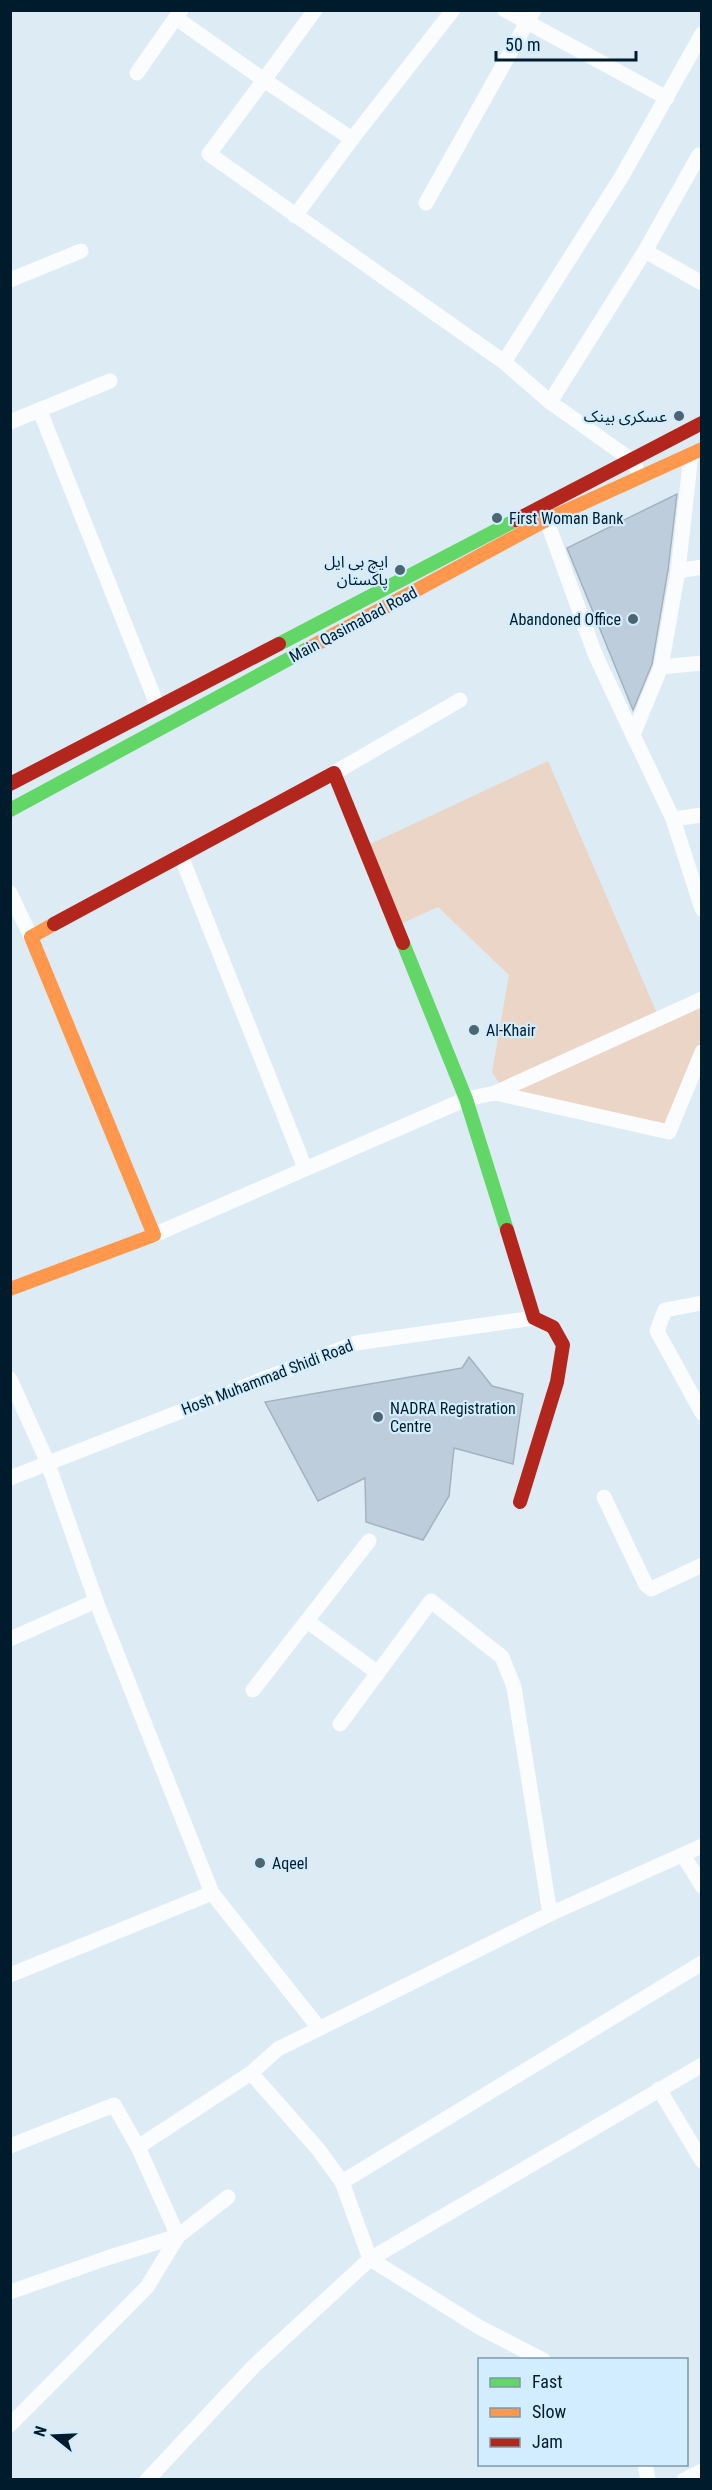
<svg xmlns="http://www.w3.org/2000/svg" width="712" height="2490" viewBox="0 0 712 2490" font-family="'Roboto Condensed','Noto Sans Arabic',sans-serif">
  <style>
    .green { fill: #ebd5c6 }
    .building { fill: #becddc; stroke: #a4b2c0; stroke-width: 1.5 }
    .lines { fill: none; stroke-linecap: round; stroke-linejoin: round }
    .street { stroke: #fafcfd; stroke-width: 15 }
    .fast { stroke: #63d668; stroke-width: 14 }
    .slow { stroke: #ff974d; stroke-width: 14 }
    .jam { stroke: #b3261e; stroke-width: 14 }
    .poi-dot { fill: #4d6472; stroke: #d2edff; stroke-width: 2 }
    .labels { text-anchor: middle; stroke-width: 4.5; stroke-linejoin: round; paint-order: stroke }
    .poi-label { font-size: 16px; fill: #001c2c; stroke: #d2edff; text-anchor: start }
    .street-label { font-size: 16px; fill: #001c2c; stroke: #d2edff }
  </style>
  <rect width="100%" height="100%" fill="#dcebf4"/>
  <path class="green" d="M548,761L659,1018L701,999V1052L672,1128L503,1089L492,1072L509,975L438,907L396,926L364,847Z"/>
  <g class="building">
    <path d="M677,494L668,570L652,664L633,710L567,548Z"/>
    <path d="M469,1357L492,1386L523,1394L513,1464L454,1448L449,1496L423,1540L366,1522L365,1478L318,1501L265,1402L462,1368Z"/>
  </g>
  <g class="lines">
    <g class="street">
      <path d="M505,10L667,98"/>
      <path d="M176,18L264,80L315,10"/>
      <path d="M137,73L181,10"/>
      <path d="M352,139L264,80L209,154L504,362L550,402"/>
      <path d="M426,203L534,10"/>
      <path d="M295,216L352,139L453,10"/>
      <path d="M645,251L702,283"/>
      <path d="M10,280L81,251"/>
      <path d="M504,362L622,176L702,34"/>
      <path d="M40,411L158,707"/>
      <path d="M10,422L110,381"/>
      <path d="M691,455L678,571L702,567"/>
      <path d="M636,467L630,459L550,402L645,251L699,155"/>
      <path d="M543,510L595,654L633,735"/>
      <path d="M678,571L661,667L702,663"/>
      <path d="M661,667L633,735L673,819L702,815"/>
      <path d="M334,773L460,700"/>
      <path d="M673,819L702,909"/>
      <path d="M181,856L305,1168"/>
      <path d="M10,893L31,937"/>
      <path d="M495,1093L669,1132L702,1052"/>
      <path d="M154,1235L466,1099L495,1093L702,999"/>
      <path d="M702,1303L665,1310L657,1331L702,1413"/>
      <path d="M10,1379L47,1461L96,1601L10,1639"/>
      <path d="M10,1478L356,1343L534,1318"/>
      <path d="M604,1497L646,1585L651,1589L702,1565"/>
      <path d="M96,1601L212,1893"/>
      <path d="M307,1621L378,1673"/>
      <path d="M253,1690L369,1541"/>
      <path d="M340,1724L431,1601L502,1657L514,1687L550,1914"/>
      <path d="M683,1855L702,1886"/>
      <path d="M10,1975L212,1893L319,2028"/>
      <path d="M251,2073L318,2149L342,2182L702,1963"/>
      <path d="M659,2089L702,2161"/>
      <path d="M10,2146L114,2105L138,2147L251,2073L278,2049L550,1914L702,1846"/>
      <path d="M342,2182L370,2259L479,2327L543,2360"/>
      <path d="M10,2292L110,2257L178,2236L228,2197"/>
      <path d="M10,2425L147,2287L178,2236L138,2147"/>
      <path d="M645,2464L648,2480"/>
      <path d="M147,2480L254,2366L370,2259L702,2065"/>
      <path d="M684,2480L702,2471"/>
    </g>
    <g class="fast">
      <path d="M279,644L516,520"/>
      <path d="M10,810L309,648"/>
      <path d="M403,943L466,1099L507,1230"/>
    </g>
    <g class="slow">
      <path d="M309,648L548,519L702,449"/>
      <path d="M10,1289L154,1235L31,937L54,924"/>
    </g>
    <g class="jam">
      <path d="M516,520L702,423"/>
      <path d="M10,784L279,644"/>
      <path d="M54,924L334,773L403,943"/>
      <path d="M507,1230L534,1318L553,1327L563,1345L557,1382L520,1502"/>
    </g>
  </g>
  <g class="poi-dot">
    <circle cx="679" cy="416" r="6"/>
    <circle cx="497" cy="518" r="6"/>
    <circle cx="400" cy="570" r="6"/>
    <circle cx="633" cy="619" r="6"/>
    <circle cx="474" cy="1030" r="6"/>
    <circle cx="378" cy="1417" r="6"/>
    <circle cx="260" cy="1863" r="6"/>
  </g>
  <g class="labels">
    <g class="poi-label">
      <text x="667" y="422" text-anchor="end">عسکری بینک</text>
      <text x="509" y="524">First Woman Bank</text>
      <text x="388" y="567" text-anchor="end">ایچ بی ایل<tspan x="388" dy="18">پاکستان</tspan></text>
      <text x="621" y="625" text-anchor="end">Abandoned Office</text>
      <text x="486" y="1036">Al-Khair</text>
      <text x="390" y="1414">NADRA Registration<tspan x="390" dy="18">Centre</tspan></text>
      <text x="272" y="1869">Aqeel</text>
    </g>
    <g class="street-label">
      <text transform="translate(353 624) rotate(-28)" y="6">Main Qasimabad Road</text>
      <text transform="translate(267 1377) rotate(-21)" y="6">Hosh Muhammad Shidi Road</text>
    </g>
  </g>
  <rect width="712" height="2490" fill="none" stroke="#001c2c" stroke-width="24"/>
  <rect x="478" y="2358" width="210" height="108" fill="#d2edff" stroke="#7e99ab" stroke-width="1.5"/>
  <rect x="490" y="2378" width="30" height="9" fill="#63d668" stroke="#7e99ab" stroke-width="1.5"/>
  <text x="532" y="2388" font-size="18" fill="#001c2c">Fast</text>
  <rect x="490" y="2408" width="30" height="9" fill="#ff974d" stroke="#7e99ab" stroke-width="1.5"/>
  <text x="532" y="2418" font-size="18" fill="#001c2c">Slow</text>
  <rect x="490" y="2438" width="30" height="9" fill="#b3261e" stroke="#7e99ab" stroke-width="1.5"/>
  <text x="532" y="2448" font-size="18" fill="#001c2c">Jam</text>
  <g transform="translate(54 2436) rotate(288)" stroke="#d2edff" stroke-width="4.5" paint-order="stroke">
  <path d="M0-4.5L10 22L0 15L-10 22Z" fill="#001c2c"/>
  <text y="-9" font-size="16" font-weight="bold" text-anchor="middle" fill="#001c2c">N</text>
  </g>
  <path d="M496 51v9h140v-9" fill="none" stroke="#001c2c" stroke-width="3"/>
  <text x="505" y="51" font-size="18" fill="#001c2c" stroke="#d2edff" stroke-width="4.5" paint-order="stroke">50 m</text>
</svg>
